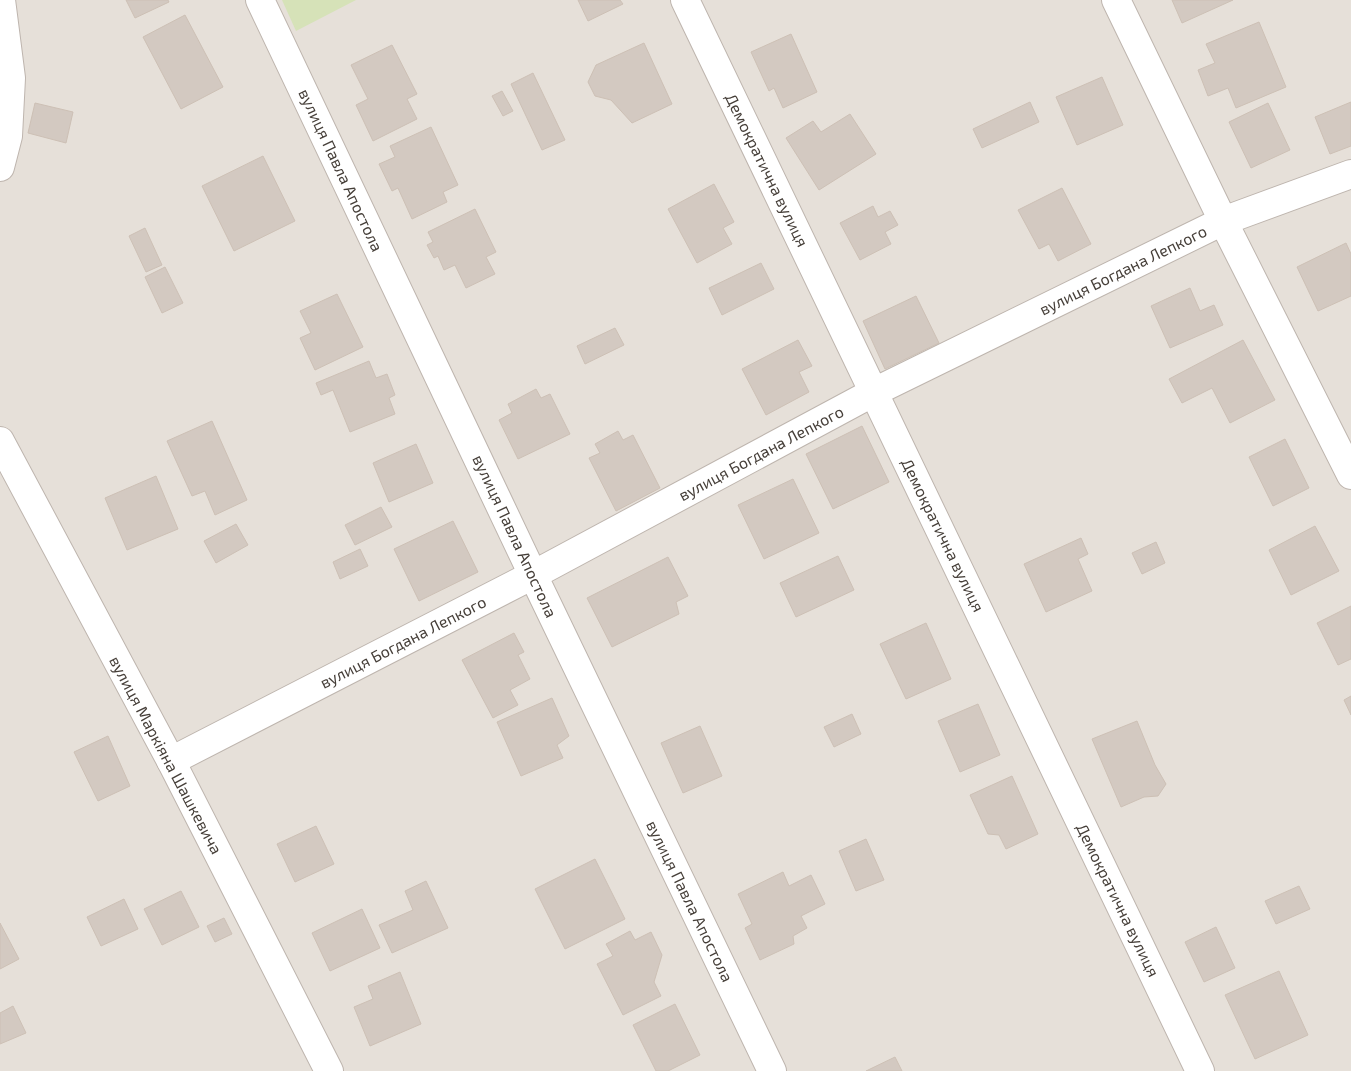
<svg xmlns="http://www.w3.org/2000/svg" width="1351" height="1071" viewBox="0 0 1351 1071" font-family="'Exo 2',sans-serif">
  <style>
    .residential { fill: #e6e0d9 }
    .green { fill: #d6e2b8 }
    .building { fill: #d3c9c1; stroke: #cdc0b5 }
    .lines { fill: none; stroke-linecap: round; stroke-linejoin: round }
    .minor-casing { stroke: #beb5ae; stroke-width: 30 }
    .minor { stroke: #fff; stroke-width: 28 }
    .labels { text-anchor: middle; stroke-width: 4.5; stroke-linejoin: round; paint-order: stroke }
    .street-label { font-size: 16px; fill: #463f39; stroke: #fff }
  </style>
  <rect width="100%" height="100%" fill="#f3efea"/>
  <rect class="residential" x="0" y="0" width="1351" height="1071"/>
  <path class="green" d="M282,0H356L296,31Z"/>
  <g class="building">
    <path d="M126,0H168L169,2L135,18Z"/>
    <path d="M578,0H620L623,4L588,21Z"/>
    <path d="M1172,0H1233L1182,23Z"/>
    <path d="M185,15L223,87L181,109L143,37Z"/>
    <path d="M1259,22L1286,87L1236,108L1228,88L1208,96L1198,70L1215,63L1206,44Z"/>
    <path d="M791,34L817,92L783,108L774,88L769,91L751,52Z"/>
    <path d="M644,43L672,104L632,123L611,100L595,96L588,82L596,65Z"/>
    <path d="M392,45L417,94L407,99L417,119L373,141L356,105L368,99L351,65Z"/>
    <path d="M533,73L565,140L542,150L511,84Z"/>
    <path d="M1102,77L1123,125L1077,145L1056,97Z"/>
    <path d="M502,91L513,111L503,116L492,96Z"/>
    <path d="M1030,102L1039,122L982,148L973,129Z"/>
    <path d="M1351,102V146L1330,154L1315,117Z"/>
    <path d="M35,103L73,112L66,143L28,133Z"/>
    <path d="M1268,103L1290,150L1251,168L1229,122Z"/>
    <path d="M850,114L876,154L819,190L786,138L813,121L821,132Z"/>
    <path d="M431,127L458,185L443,192L447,202L412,219L398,188L392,191L379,164L395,157L390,146Z"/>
    <path d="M263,156L295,221L234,251L202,186Z"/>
    <path d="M714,184L734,222L723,228L732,244L697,263L668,209Z"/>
    <path d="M1062,188L1091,244L1058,261L1049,244L1039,249L1018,210Z"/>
    <path d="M873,206L878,217L890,211L898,225L885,232L891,244L860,260L840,223Z"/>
    <path d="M475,209L496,252L486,257L495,274L466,288L455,265L444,270L438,256L434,258L427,245L433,242L428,232Z"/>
    <path d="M145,228L162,265L146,272L129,236Z"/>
    <path d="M1346,243L1351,254V296L1318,311L1297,267Z"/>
    <path d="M761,263L774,289L722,315L709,288Z"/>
    <path d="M165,267L183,303L162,313L145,277Z"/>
    <path d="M1190,288L1200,311L1214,305L1223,325L1170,348L1151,306Z"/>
    <path d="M337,294L363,347L315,370L300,338L311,333L300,311Z"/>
    <path d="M916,296L939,343L885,369L863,321Z"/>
    <path d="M615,328L624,345L585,364L577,346Z"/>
    <path d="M798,340L812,366L799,372L809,392L766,415L742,369Z"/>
    <path d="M1243,340L1275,400L1230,423L1212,388L1182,403L1169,379Z"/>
    <path d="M369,361L376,378L387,374L395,395L389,398L395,414L350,432L333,390L321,395L316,383Z"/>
    <path d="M536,389L541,398L550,394L570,434L518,459L499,420L512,413L508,404Z"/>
    <path d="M212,421L247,500L215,515L205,491L192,496L167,441Z"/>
    <path d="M862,426L889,482L833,509L806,454Z"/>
    <path d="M618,431L623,440L633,435L660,488L616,511L589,458L600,453L595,444Z"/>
    <path d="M1285,439L1309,488L1273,506L1249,457Z"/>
    <path d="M416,444L433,483L389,502L373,463Z"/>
    <path d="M156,476L178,529L127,550L105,498Z"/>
    <path d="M793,479L819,533L764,559L738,505Z"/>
    <path d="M381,507L392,527L355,545L345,525Z"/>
    <path d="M453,521L478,572L419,601L394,549Z"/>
    <path d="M236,524L248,545L216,563L204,541Z"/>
    <path d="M1315,526L1339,571L1291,595L1269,550Z"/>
    <path d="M1081,538L1088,554L1078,559L1092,591L1046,612L1024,564Z"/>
    <path d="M1156,542L1165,563L1142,574L1132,553Z"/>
    <path d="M360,549L368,566L340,579L333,562Z"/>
    <path d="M838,556L854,590L796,617L780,583Z"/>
    <path d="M668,557L688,596L676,602L679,614L612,647L587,598Z"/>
    <path d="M1351,606V659L1338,665L1317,623Z"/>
    <path d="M926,623L951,679L906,699L880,644Z"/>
    <path d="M514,633L524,652L518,655L530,679L510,690L518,705L493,718L462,660Z"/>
    <path d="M1351,696V715L1344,700Z"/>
    <path d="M552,698L569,736L557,745L563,758L521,776L497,722Z"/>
    <path d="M978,704L1000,755L960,772L938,721Z"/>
    <path d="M852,714L861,734L834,747L824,727Z"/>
    <path d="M1137,721L1155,765L1166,784L1158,796L1144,797L1121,807L1092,739Z"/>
    <path d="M700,726L722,776L683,793L661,743Z"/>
    <path d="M108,736L130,786L98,801L74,752Z"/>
    <path d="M1012,776L1038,834L1006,849L999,835L988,834L970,795Z"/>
    <path d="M316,826L334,864L295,882L277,844Z"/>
    <path d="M866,839L884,880L856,891L839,851Z"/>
    <path d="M595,859L625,919L565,949L535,889Z"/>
    <path d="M783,872L789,886L811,875L825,904L801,916L807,928L793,936L794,944L760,960L745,928L752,924L738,894Z"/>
    <path d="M426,881L448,928L392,953L379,925L413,910L405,891Z"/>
    <path d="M1299,886L1310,909L1276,924L1265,901Z"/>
    <path d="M181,891L199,927L162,945L144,909Z"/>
    <path d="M124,899L138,929L101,946L87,917Z"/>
    <path d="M362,909L380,948L330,971L312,933Z"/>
    <path d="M224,918L232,934L215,942L207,926Z"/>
    <path d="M0,923L19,959L0,969Z"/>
    <path d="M1216,927L1235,968L1204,982L1185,942Z"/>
    <path d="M630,931L635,940L651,932L662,955L654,982L661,996L623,1015L597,964L613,956L606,944Z"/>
    <path d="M1279,971L1308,1035L1255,1059L1225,995Z"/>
    <path d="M400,972L421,1024L370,1046L354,1007L373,999L368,986Z"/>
    <path d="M675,1004L700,1055L668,1071H656L633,1025Z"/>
    <path d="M13,1006L26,1033L0,1044V1013Z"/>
    <path d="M895,1057L902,1071H866Z"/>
  </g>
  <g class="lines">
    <g class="minor-casing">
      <g id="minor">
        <path d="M260,0L533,575L772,1071"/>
        <path d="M685,0L1200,1071"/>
        <path d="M1116,0L1223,221L1351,475"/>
        <path d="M0,167L8,136L11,78L1,0"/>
        <path d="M0,441L171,761L329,1071"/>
        <path d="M171,761L533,575L874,392L1223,221L1351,174"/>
      </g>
    </g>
    <use href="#minor" class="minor"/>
  </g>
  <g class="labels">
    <g class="street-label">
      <text transform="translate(341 170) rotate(65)" y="6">вулиця Павла Апостола</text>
      <text transform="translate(767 170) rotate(64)" y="6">Демократична вулиця</text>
      <text transform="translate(1123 270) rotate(-26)" y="6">вулиця Богдана Лепкого</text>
      <text transform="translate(761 453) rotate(-28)" y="6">вулиця Богдана Лепкого</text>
      <text transform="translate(943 535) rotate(64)" y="6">Демократична вулиця</text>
      <text transform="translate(515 536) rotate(65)" y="6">вулиця Павла Апостола</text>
      <text transform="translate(403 642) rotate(-27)" y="6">вулиця Богдана Лепкого</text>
      <text transform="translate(166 755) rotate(62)" y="6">вулиця Маркіяна Шашкевича</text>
      <text transform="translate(1118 900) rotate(64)" y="6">Демократична вулиця</text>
      <text transform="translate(690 901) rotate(64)" y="6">вулиця Павла Апостола</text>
    </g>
  </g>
</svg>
